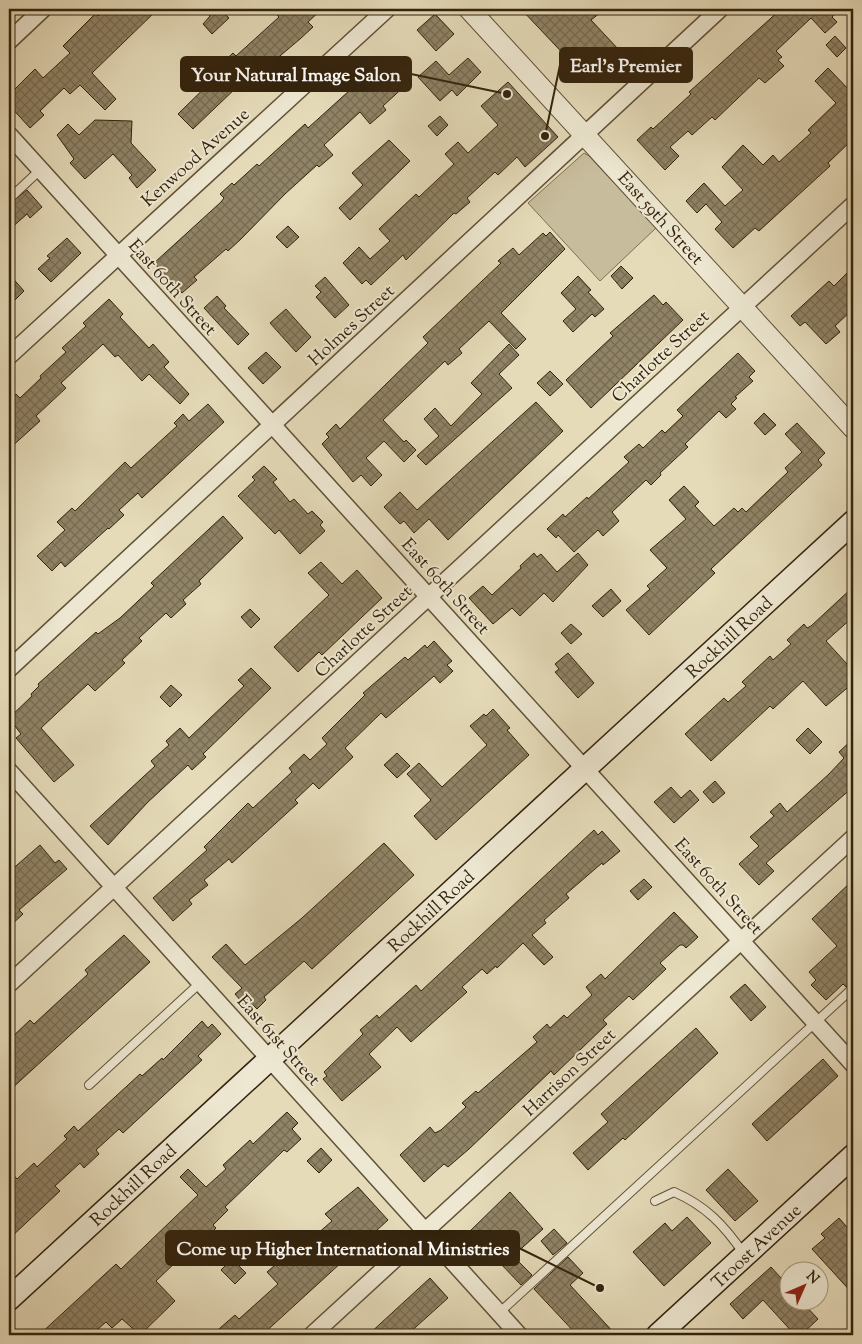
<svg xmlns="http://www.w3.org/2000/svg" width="862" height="1344" viewBox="0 0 862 1344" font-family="'Sorts Mill Goudy',serif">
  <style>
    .green { fill: #c7bc9c; stroke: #7d7054 }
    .building { fill: url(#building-cross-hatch); stroke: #33230d }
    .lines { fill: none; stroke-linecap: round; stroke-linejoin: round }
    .service-casing { stroke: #605138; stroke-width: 10 }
    .minor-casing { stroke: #605138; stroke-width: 19 }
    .tertiary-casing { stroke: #605138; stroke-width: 22 }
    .secondary-casing { stroke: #33230d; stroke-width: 25 }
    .service { stroke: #eee8d2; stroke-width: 8 }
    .minor { stroke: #eee8d2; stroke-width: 16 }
    .tertiary { stroke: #eee8d2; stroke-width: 20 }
    .secondary { stroke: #eee8d2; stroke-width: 22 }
    .labels { text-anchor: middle; stroke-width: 4; stroke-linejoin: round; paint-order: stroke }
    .street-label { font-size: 18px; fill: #33230d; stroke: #eee8d2 }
    .leader { fill: none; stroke: #33230d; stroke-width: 2 }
    .callout-dot { fill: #33230d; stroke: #eee8d2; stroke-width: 2 }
    .callout { fill: #33230d; stroke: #33230d; stroke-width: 2 }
    .callout-label { font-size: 19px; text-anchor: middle; font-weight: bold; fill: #fff }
  </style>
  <defs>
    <pattern id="building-cross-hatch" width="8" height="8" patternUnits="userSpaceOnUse" patternTransform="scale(1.25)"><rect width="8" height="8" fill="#908366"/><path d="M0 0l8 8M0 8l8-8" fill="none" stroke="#766b52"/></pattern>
  </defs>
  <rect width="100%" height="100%" fill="#e5dbb9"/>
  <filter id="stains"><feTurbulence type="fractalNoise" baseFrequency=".004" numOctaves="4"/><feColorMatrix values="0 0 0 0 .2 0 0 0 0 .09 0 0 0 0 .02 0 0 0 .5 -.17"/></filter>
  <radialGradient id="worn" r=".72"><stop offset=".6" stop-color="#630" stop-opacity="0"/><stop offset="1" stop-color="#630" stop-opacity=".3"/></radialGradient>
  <path class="green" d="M584,153L589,156L656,228L600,281L528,203Z"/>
  <g class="building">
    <path d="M106,9H158L92,73L116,99L105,110L80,85L70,94L64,88L40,111L44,115L30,128L9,105V95L35,69L43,78L70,53L63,46L96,13L98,16Z"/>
    <path d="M203,9H220L229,18L212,34L203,24L210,16Z"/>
    <path d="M271,9H322L308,22L313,27L300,39L255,77L257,79L243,92L238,86L193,129L178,114L223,70L219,66L233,53L236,56L279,17Z"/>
    <path d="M521,9H605L591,20L620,51L588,80Z"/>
    <path d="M781,9H840L832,17L837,22L825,33L811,18L776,51L782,57L778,60L784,66L765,83L759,78L715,120L712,117L692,135L688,131L670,147L679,156L665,170L637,140L651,127L653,129L691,94L689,92Z"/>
    <path d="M435,14L454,34L436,51L417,30Z"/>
    <path d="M835,36L846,48L837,57L826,45Z"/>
    <path d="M468,58L481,72L457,96L452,90L440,101L418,77L436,61L449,75Z"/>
    <path d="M393,67L408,83L383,106L386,110L370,124L360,112L324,145L333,155L319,167L317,165L285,194L241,239L228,251L226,249L194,277L197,280L182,293L154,263L221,202L224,198L220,194L232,183L234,185L257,164L259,166L305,124L308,128L360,81L368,90Z"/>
    <path d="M828,68L853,94V139L828,163L830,166L759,231L755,228L733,248L715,229L722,222L706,204L697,213L686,201L704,183L725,206L743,190L722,167L743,145L763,165L773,155L779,162L811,133L808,130L836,103L815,81Z"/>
    <path d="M508,82L558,137L525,167L517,157L498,175L495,172L467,198L470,202L456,214L454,213L406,260L403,255L371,285L366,280L362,284L343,263L359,247L370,259L390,241L379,229L416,194L419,197L454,164L445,154L458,142L468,153L498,125L481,106Z"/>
    <path d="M440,116L448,125L437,136L428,126Z"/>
    <path d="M95,120L132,121L131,143L156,170L137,188L129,178L132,175L113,154L85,179L70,163L74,159L57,135L68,124L79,135Z"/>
    <path d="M389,140L410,161L350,220L339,208L363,185L352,173Z"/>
    <path d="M27,190L42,207L30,218L27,214L9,230V204Z"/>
    <path d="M288,226L299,237L287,248L276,237Z"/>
    <path d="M550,232L565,249L501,313L526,339L516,349L489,321L459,349L462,353L448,365L445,361L383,420L404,442L406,440L416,450L404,462L384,441L366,458L382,475L371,486L361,475L353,482L322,444L329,437L326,434L336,424L340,429L428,343L423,337L501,263L498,261L513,248L519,255L543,233L546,236Z"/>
    <path d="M67,238L81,253L51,282L38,269L50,258L47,256Z"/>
    <path d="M621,266L633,278L622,289L611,276Z"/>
    <path d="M853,267V309L835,326L840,332L826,344L805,322L800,326L791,316L829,281L834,286Z"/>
    <path d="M9,274L24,291L9,306Z"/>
    <path d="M578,276L591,290L588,292L604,309L595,317L592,314L573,332L563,321L576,309L561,293Z"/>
    <path d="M325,277L349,305L335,318L316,297L321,292L315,286Z"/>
    <path d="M654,295L663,305L666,302L683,320L591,408L566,380L613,336L610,333Z"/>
    <path d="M217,296L226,306L224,308L249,334L238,345L204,308Z"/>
    <path d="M109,299L123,314L120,317L149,348L153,344L169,362L164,367L189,394L180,404L149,374L142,381L118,355L115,357L103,344L61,383L66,388L36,416L40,421L9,449V401L16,394L20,398L41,378L40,376L66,352L62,348L86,326L83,323Z"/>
    <path d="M286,309L311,337L296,352L270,323Z"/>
    <path d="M509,344L519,355L499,374L512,388L426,465L417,456L439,436L424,419L435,408L451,426L482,394L471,383Z"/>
    <path d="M266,352L281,367L263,384L248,368Z"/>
    <path d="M738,353L755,371L749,377L753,381L735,397L737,398L731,404L736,409L726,418L719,411L685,444L688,447L660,473L661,475L651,485L646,480L612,512L619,521L603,536L598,530L574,552L558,535L556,538L547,529L563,514L565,517L587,497L588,499L629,462L624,457L639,444L643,448L662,430L665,433L683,416L677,410Z"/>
    <path d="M550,371L563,384L550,396L537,383Z"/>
    <path d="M536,402L563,431L448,540L429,519L414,533L404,521L400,524L384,507L400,492L417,510Z"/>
    <path d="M208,404L224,422L142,498L138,493L119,510L124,515L109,529L108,528L65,567L61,562L52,571L37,556L65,530L57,522L72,508L75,511L125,462L131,468L177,426L174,423L183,414L189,421Z"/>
    <path d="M764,413L776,425L765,435L754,423Z"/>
    <path d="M797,423L825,453L818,460L822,465L711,569L715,573L649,635L626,610L650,589L647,586L667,568L650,550L686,519L669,500L684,486L699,502L695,506L714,526L734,508L738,512L742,508L746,512L788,472L785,468L802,452L785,434Z"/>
    <path d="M264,466L277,479L273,482L290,502L294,499L308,514L312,511L323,522L320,525L325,531L300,554L279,530L275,534L238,496L255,480L252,477Z"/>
    <path d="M223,516L243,538L199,581L201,584L183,600L186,604L171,618L166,613L139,638L142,641L122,660L125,663L95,691L88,684L41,728L74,765L54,782L16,738L21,734L9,718L32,696L31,694L39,686L38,684L96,632L98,634L120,618L154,586L151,583Z"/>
    <path d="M534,553L537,557L541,554L557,572L578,553L588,565L553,602L544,593L520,616L512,608L493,624L469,598L483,586L492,595L521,568L520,566Z"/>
    <path d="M321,562L342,584L357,570L382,598L322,655L319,652L298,672L274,647L329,595L308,573Z"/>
    <path d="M853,587V617L826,641L847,664L853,658V683L826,706L803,681L773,709L770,706L711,761L685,734L724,698L728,702L746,686L742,682L770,656L773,660L791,644L787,640L804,624L807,628L811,626Z"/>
    <path d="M611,589L621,601L603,617L592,606Z"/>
    <path d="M250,609L260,619L251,628L241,617Z"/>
    <path d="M571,624L582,634L571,644L561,633Z"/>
    <path d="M434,641L452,661L447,665L453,671L440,683L434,676L386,718L381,713L345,748L353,757L319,789L313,783L295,800L298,803L232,863L229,859L204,880L208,885L189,900L192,904L173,921L153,898L207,850L204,847L248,803L253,808L292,772L289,768L304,754L310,760L327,744L322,738L365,695L363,693L405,657L408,660L425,645L427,648Z"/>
    <path d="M568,653L594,683L578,698L555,672L559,669L555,664Z"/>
    <path d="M251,668L271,688L203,754L206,757L192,770L188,765L148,802L108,845L90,826L155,766L151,761L169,745L166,741L180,728L189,738L244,686L238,680Z"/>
    <path d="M171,685L182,695L170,707L160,697Z"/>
    <path d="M493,709L510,728L507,730L529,755L436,840L414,816L431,800L407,774L419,763L442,787L487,745L470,726L484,714L486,716Z"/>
    <path d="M808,728L822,742L810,754L796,740Z"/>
    <path d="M853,739V787L766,863L774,871L759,885L739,864L759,846L750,837L774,816L770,812L780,803L787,812L829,774L844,758L839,752Z"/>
    <path d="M397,753L410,766L397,778L384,765Z"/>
    <path d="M715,781L725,793L713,803L703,792Z"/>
    <path d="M671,787L681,798L690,790L699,800L674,823L654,802Z"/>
    <path d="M594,830L598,835L602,831L620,851L603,865L602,863L566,894L569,898L544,920L546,923L532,935L553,957L544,965L523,943L497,968L496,966L487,974L482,969L462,987L467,992L411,1042L397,1027L369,1054L381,1067L342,1101L323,1079L327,1076L324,1072L363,1034L360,1030L377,1015L379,1018L416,985L421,991Z"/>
    <path d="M384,843L414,875L312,969L304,961L264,997L266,1000L257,1009L253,1005L248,1009L235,994L242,988L212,957L226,944L245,965L302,918Z"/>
    <path d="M40,845L55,863L59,860L67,869L19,910L23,914L9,927V872Z"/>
    <path d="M644,879L652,887L638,900L630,891Z"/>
    <path d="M853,880V980L846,987L843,984L826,1000L811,985L816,980L809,972L837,946L812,919Z"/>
    <path d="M674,912L698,937L686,948L683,945H680L660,963L666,969L633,1000L629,996L603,1020L607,1024L554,1075L551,1071L469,1149L448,1167L444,1164L424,1182L400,1155L430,1127L435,1133L441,1130L466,1107L462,1103L476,1091L478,1093L537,1042L533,1037L547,1024L550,1028L564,1015L567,1018L592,995L586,987L601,974L605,979Z"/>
    <path d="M124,935L150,962L9,1091V1040L30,1020L34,1024L88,974L85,970Z"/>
    <path d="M745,984L766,1007L751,1021L730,997Z"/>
    <path d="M202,1021L208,1028L212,1024L221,1034L198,1056L202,1060L123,1133L119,1129L96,1150L99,1154L84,1168L80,1163L55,1186L60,1191L9,1239V1170L17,1179L34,1163L37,1167L67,1139L64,1136L74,1126L78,1131L140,1074L142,1076L162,1058L163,1060Z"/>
    <path d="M696,1028L718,1053L625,1140L623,1138L588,1170L573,1153L608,1122L601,1114Z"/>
    <path d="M823,1059L838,1076L767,1141L752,1124Z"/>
    <path d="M287,1112L298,1123L292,1129L301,1139L287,1152L284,1150L225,1207L228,1210L213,1225L216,1228L214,1230L220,1237L208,1247L200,1239L156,1281L175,1301L140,1335L122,1319L112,1328L106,1322L91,1335H39L116,1264L121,1269L198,1195L180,1177L188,1169L206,1187L226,1169L223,1165L250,1140L253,1144Z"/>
    <path d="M321,1148L332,1160L319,1173L307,1161Z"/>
    <path d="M728,1169L758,1201L735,1221L706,1190Z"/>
    <path d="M358,1187L388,1220L262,1335H212L235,1315L239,1319L278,1284L267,1272L281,1260L284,1263L332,1221L325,1214Z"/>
    <path d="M510,1192L543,1229L513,1256L532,1275L521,1285L499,1262L497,1264L468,1233Z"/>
    <path d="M687,1217L711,1243L664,1286L633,1252L665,1223L672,1231Z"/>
    <path d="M839,1218L853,1234V1294L812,1249L825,1238L821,1234Z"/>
    <path d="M554,1229L567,1243L553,1255L541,1241Z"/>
    <path d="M568,1257L583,1273L570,1285L616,1335H577L534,1289Z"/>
    <path d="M232,1259L246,1273L235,1284L221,1270Z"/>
    <path d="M771,1267L790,1288V1302H802L818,1319L801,1335H795L763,1300L743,1319L730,1304Z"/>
    <path d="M430,1278L448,1298L407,1335H368Z"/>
  </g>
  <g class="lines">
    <g class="service-casing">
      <g id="service">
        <path d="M9,199L40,170"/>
        <path d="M89,1085L200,983"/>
        <path d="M655,1201L674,1192C706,1206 724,1225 744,1254"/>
        <path d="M499,1313L853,988"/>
      </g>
    </g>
    <g class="minor-casing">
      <g id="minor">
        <path d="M9,41L43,9"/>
        <path d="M9,135L853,1064"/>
        <path d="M9,356L387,9"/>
        <path d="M9,669L720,9"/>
        <path d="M9,771L519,1335"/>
        <path d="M9,984L853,205"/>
        <path d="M312,1335L853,838"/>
      </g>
    </g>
    <g class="tertiary-casing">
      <path id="tertiary" d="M469,9L853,428"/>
    </g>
    <g class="secondary-casing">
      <g id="secondary">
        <path d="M9,1299L853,522"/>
        <path d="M658,1335L853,1156"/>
      </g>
    </g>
    <use href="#service" class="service"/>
    <use href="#minor" class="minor"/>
    <use href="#tertiary" class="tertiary"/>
    <use href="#secondary" class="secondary"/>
  </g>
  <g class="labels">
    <g class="street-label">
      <text transform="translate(195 157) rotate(-42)" y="6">Kenwood Avenue</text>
      <text transform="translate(661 218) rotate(48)" y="6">East 59th Street</text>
      <text transform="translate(173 287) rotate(48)" y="6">East 60th Street</text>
      <text transform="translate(351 325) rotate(-43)" y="6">Holmes Street</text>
      <text transform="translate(660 356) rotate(-43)" y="6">Charlotte Street</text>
      <text transform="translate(446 586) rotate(48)" y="6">East 60th Street</text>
      <text transform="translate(363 631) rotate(-43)" y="6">Charlotte Street</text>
      <text transform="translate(729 637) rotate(-43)" y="6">Rockhill Road</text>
      <text transform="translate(719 886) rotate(48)" y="6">East 60th Street</text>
      <text transform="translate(431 911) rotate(-43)" y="6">Rockhill Road</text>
      <text transform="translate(279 1040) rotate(48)" y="6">East 61st Street</text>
      <text transform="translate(569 1072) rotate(-43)" y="6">Harrison Street</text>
      <text transform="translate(133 1185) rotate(-43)" y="6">Rockhill Road</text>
      <text transform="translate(756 1246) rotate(-43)" y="6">Troost Avenue</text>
    </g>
  </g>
  <path class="leader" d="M545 136L560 65M507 94L411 74M600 1288L519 1248"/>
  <g class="callout-dot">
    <circle cx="545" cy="136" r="5"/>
    <circle cx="507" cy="94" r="5"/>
    <circle cx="600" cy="1288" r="5"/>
  </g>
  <g class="callout">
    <rect x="560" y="48" width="132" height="34" rx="5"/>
    <rect x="181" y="57" width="230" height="34" rx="5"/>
    <rect x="166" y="1231" width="353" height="34" rx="5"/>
  </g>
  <g class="callout-label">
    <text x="626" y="72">Earl's Premier</text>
    <text x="296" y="81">Your Natural Image Salon</text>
    <text x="343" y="1255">Come up Higher International Ministries</text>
  </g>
  <rect width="862" height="1344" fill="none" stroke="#e5dbb9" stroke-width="30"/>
  <rect x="10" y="10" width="842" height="1324" fill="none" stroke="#33230d" stroke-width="2.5"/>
  <rect x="15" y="15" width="832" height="1314" fill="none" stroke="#33230d"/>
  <g transform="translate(804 1286) rotate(45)"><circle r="24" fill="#eee8d2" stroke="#a39983"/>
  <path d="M0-4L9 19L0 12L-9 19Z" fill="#8f2418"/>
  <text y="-8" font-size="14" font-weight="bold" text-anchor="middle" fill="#33230d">N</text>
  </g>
  <rect width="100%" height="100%" filter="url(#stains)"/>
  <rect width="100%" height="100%" fill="url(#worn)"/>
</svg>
